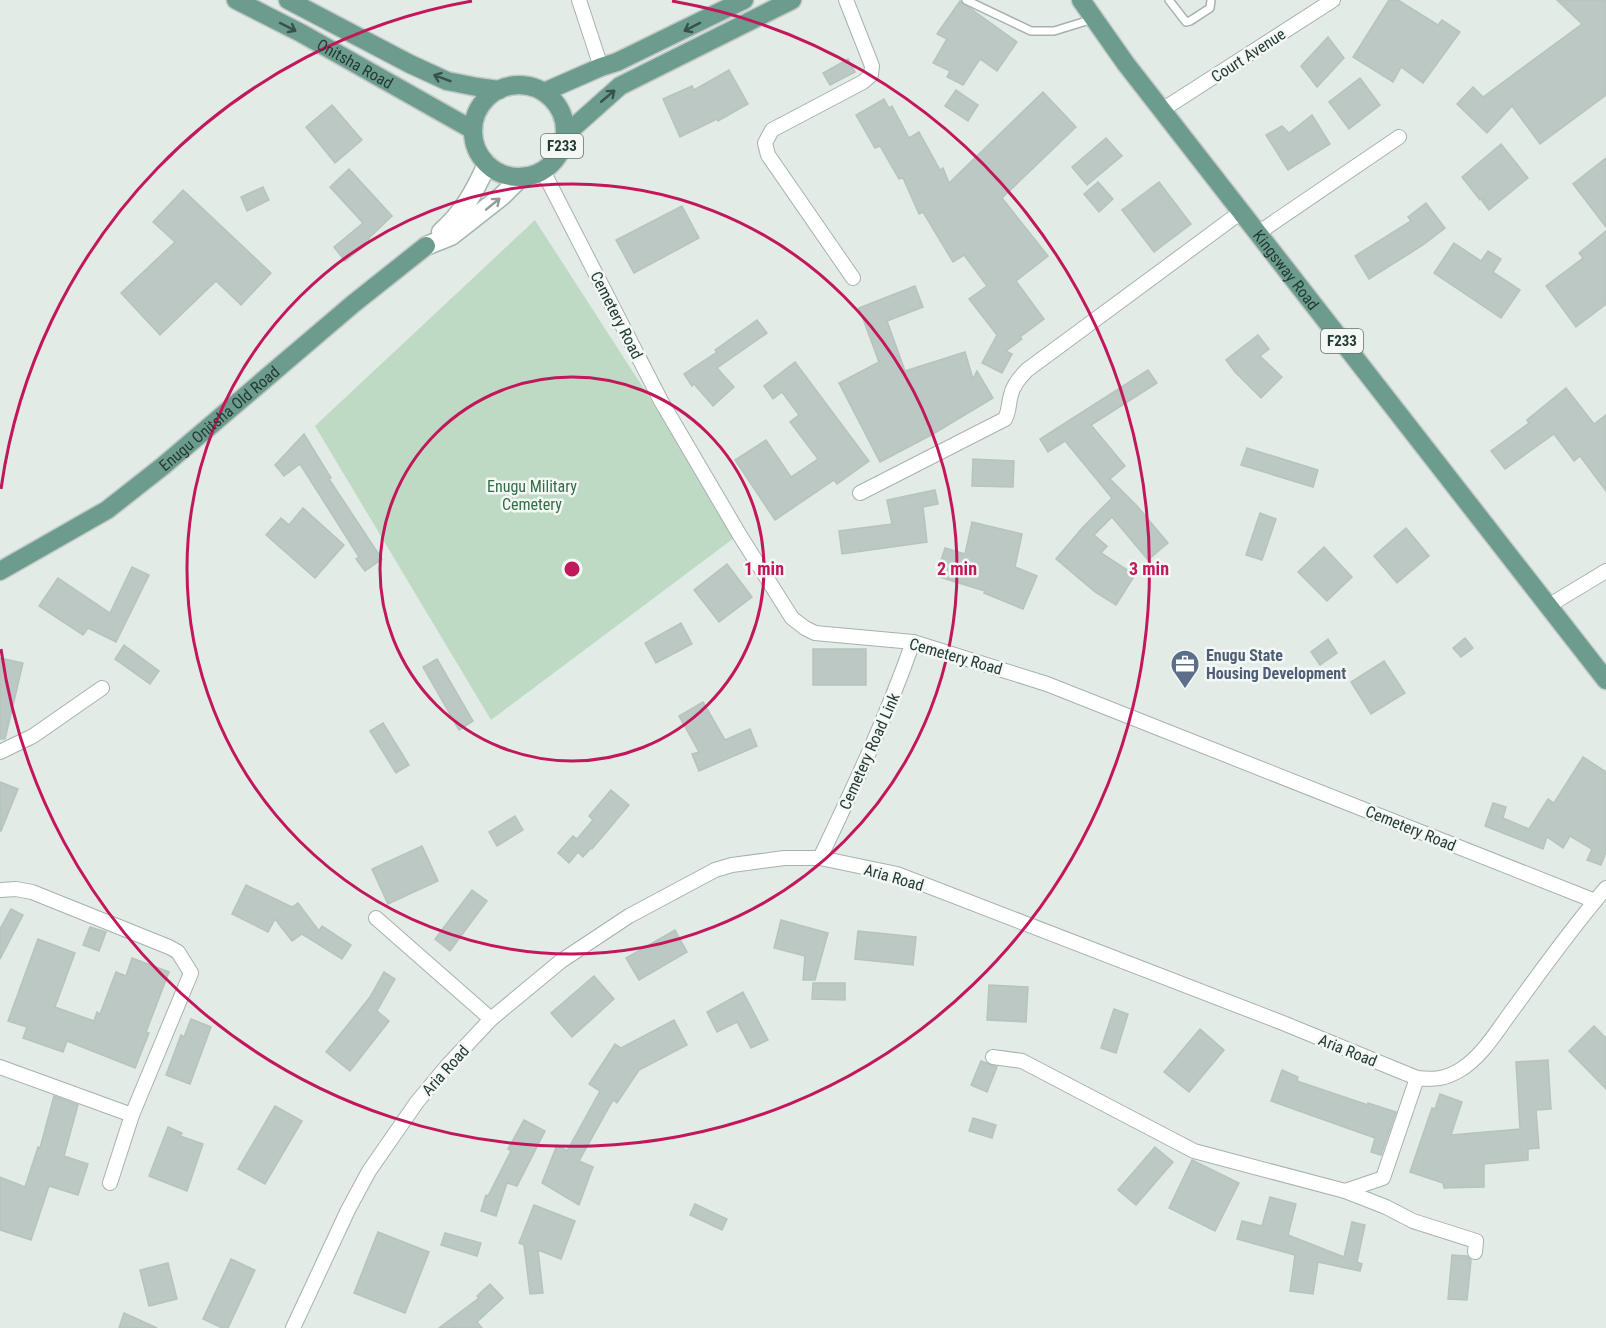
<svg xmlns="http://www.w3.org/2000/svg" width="1606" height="1328" viewBox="0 0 1606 1328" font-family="'Roboto Condensed',sans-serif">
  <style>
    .green { fill: #bedac4 }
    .building { fill: #bbc8c3; stroke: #b6c4bd; stroke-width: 1.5 }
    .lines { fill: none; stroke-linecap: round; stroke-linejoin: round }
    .service-casing { stroke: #a6b2ad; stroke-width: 10 }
    .minor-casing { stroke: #a6b2ad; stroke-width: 16 }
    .secondary-casing { stroke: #a2b6ae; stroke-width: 21 }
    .primary-casing { stroke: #c2c8c6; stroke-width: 21 }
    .service { stroke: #fff; stroke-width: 7 }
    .minor { stroke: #fff; stroke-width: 14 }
    .secondary { stroke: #fff; stroke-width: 18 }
    .primary { stroke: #6c9c8d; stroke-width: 18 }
    .oneway { stroke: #36524a }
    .oneway2 { stroke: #929c99 }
    .ring { fill: none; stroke: #c2185b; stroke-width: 3 }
    .labels { text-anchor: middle; stroke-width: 5; stroke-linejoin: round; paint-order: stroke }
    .shield { fill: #f3f8f5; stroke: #62736d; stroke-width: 1.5 }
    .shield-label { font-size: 15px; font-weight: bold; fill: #243a33 }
    .street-label { font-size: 16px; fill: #243a33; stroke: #f3f8f5 }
    .park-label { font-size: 16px; fill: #326d45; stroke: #f3f8f5 }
    .service-label { font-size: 16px; font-weight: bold; fill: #4e5e75; stroke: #f3f8f5; text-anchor: start }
    .centre { fill: #c2185b; stroke: #f3f8f5; stroke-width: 3 }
    .ring-label { font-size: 18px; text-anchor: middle; font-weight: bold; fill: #c2185b; stroke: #f3f8f5; stroke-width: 5; stroke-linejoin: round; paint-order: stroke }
  </style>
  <rect width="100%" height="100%" fill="#e3ebe7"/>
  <path class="green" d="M535,220L738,535L491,720L315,426Z"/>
  <g class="building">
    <path d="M1389,0H1398L1438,25L1442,20L1460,32L1423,83L1401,67L1393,82L1353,57Z"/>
    <path d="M1557,0H1606V95L1540,144L1512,106L1487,133L1457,104L1473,87L1483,97L1582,24Z"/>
    <path d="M960,1L1017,42L997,71L980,59L963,85L947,77L950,71L933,63L947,39L937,34Z"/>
    <path d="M1328,37L1344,58L1317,87L1301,66Z"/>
    <path d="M848,59L855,72L830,85L823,73Z"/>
    <path d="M729,70L748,104L718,121L717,119L680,137L663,99L692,86L694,90Z"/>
    <path d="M1360,78L1380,105L1349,129L1329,102Z"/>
    <path d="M956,90L978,105L968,121L945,106Z"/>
    <path d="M1043,92L1076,127L1002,198L1048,256L1016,281L1044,319L1020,337L1022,339L1006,351L1012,354L1002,373L982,363L997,335L969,299L987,286L964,255L953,262L923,212L919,214L903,178L899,179L880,146L875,148L856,115L884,99L889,108L892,106L909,138L919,132L940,170L943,168L949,183Z"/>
    <path d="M332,105L362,140L335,163L306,127Z"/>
    <path d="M1312,115L1330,144L1288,170L1266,135L1282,126L1289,133Z"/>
    <path d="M1106,138L1122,156L1087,185L1072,167Z"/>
    <path d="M1501,144L1528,178L1489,210L1482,201L1485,196L1480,200L1462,177Z"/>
    <path d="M1606,158V227L1573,184Z"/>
    <path d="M349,169L392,216L368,239L370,241L345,261L334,247L363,223L330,187Z"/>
    <path d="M1098,182L1113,199L1099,212L1084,194Z"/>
    <path d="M1159,182L1191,224L1154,252L1122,210Z"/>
    <path d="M263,187L269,200L247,211L241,197Z"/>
    <path d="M183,190L271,273L241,305L216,281L160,335L121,293L175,242L153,222Z"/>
    <path d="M1426,203L1445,228L1423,245L1369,279L1355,256L1411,221L1408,217Z"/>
    <path d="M682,206L699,238L634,273L616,240Z"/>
    <path d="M1606,231V304L1576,327L1546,286L1583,258L1579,253Z"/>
    <path d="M1454,243L1481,261L1488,251L1501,259L1493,272L1520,290L1501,318L1434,273Z"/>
    <path d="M915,286L923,307L887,321L905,371L965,352L973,379L977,371L993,398L933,434L880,462L839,383L879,362L859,308Z"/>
    <path d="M757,320L767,333L717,368L734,387L713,406L694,384L692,386L684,374L717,352L715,350Z"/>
    <path d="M1258,335L1269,349L1260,356L1282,377L1261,398L1235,372L1226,360Z"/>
    <path d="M795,362L869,461L837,484L834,480L775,520L735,460L766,440L791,477L818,459L790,422L799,415L782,392L773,399L764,386Z"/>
    <path d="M1148,370L1157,383L1091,425L1125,466L1110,479L1137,506L1168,543L1148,560L1112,517L1094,535L1107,546L1101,553L1135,575L1116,605L1095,592L1056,559L1083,527L1112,498L1065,441L1048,452L1040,439Z"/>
    <path d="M1566,388L1594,424L1606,415V491L1580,456L1574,461L1554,434L1505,469L1491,451L1529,423L1527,420Z"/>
    <path d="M304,434L331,478L329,479L382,559L365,571L356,559L359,557L300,464L284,476L275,465Z"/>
    <path d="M1247,448L1318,470L1313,487L1241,465Z"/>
    <path d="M973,459L1014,461L1013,487L972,486Z"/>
    <path d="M935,490L938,504L923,507L927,542L842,554L839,531L892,524L887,500Z"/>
    <path d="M303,508L344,545L315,578L266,535L281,518L289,525Z"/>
    <path d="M1260,513L1276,519L1262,560L1246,555Z"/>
    <path d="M972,522L1022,534L1015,567L1037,576L1023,609L984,593L985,591L936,576L945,548L965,554Z"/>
    <path d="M1406,528L1429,556L1397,583L1374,556Z"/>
    <path d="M1324,547L1352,577L1327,601L1298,572Z"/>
    <path d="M727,564L752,597L719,622L694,590Z"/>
    <path d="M132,567L149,575L116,642L88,628L83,635L39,606L58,578L110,613Z"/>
    <path d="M681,623L692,644L656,663L645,643Z"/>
    <path d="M1465,638L1473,648L1461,657L1453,648Z"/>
    <path d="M1328,639L1337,653L1320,665L1311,652Z"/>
    <path d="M124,645L159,671L150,684L115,659Z"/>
    <rect x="813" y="649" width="53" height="36"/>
    <path d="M0,658L23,663L5,739H0Z"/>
    <path d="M437,659L473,721L459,730L423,667Z"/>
    <path d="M1384,661L1405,693L1371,714L1351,682Z"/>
    <path d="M703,702L725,740L750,729L757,746L699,771L692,754L699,752L679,716Z"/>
    <path d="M383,723L409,765L396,773L370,731Z"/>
    <path d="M1583,757L1606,772V852L1601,865L1587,860L1592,849L1570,836L1563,848L1547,837L1543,849L1485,826L1493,803L1506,807L1503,818L1529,829L1548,799L1554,803Z"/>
    <path d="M0,782L18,789L1,831H0Z"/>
    <path d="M611,790L629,805L592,849L591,848L583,857L578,852L569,863L558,853L573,836L577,839L593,820L589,816Z"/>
    <path d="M515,816L523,830L497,846L489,832Z"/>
    <path d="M422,846L438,881L388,904L372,869Z"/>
    <path d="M246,885L292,907L298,903L319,931L322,926L351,945L342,959L302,934L292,941L275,919L268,932L232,914Z"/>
    <path d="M472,890L487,901L450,951L435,939Z"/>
    <path d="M11,909L23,915L0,959V929Z"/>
    <path d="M781,920L828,933L815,980H803L805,956L774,948Z"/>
    <path d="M90,927L106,932L99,951L83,945Z"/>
    <path d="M675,930L687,952L639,980L626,958Z"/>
    <path d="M858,931L916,937L913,965L855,959Z"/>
    <path d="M38,939L75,953L55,1007L94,1021L97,1012L100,1014L116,972L126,976L132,958L169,972L146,1032L149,1033L135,1068L67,1041L63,1052L23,1038L27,1027L8,1021Z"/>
    <path d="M384,972L395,979L377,1011L389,1021L350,1071L326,1052L370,997Z"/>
    <path d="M594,976L614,999L572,1037L551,1013Z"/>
    <path d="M813,983H845V1000L812,999Z"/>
    <path d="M989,985L1028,987L1026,1022L987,1020Z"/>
    <path d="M743,992L768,1040L751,1048L737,1022L717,1032L707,1012Z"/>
    <path d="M1114,1009L1128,1014L1116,1053L1101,1048Z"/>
    <path d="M191,1019L211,1027L190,1084L166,1075L181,1035L184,1037Z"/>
    <path d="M674,1020L687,1045L639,1070L617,1103L613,1100L579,1161L593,1167L579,1205L542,1183L557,1145L567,1151L600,1091L589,1084L615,1044L621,1048Z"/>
    <path d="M1594,1026L1606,1038V1089L1569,1051Z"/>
    <path d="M1200,1029L1224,1050L1189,1092L1164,1072Z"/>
    <path d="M1548,1060L1551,1109L1536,1110L1539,1148L1528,1149V1160L1484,1164V1187L1444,1188L1443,1183L1410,1172L1432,1108L1435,1109L1440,1094L1462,1102L1451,1135L1520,1129L1516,1062Z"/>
    <path d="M981,1061L997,1067L987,1092L971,1085Z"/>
    <path d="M1282,1070L1298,1077L1297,1081L1368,1105V1103L1396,1112L1381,1155L1371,1152L1375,1138L1271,1101Z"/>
    <path d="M54,1096L78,1105L64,1156L88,1164L78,1195L49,1186L31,1240L0,1230V1177L25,1187L38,1147L40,1148Z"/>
    <path d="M275,1106L302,1121L265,1184L238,1169Z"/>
    <path d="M973,1118L996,1125L992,1138L969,1131Z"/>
    <path d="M524,1120L545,1131L517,1186L507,1183L496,1216L481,1211L486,1195L488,1196L511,1151L508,1149Z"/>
    <path d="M168,1127L182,1133L180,1136L203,1144L187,1191L149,1176Z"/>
    <path d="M1155,1147L1173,1162L1136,1205L1118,1190Z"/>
    <path d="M1192,1160L1239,1183L1215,1231L1169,1208Z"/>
    <path d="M1270,1197L1296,1204L1288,1235L1344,1257L1352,1222L1365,1225L1357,1262L1362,1264L1360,1271L1318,1262L1313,1294L1290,1291L1295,1255L1237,1239L1242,1221L1262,1226Z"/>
    <path d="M695,1204L727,1219L722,1230L690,1215Z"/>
    <path d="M534,1205L575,1221L561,1259L538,1250L543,1293L530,1294L524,1245L519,1243Z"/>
    <path d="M378,1232L429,1252L405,1313L354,1293Z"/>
    <path d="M445,1233L481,1243L477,1256L441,1245Z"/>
    <path d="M1452,1255L1467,1256L1471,1260L1467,1300L1448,1299Z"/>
    <path d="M231,1259L255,1270L228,1328H222L203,1319Z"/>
    <path d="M168,1263L177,1299L149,1306L140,1270Z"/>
    <path d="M490,1284L503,1298L477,1322L482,1328H439L479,1298L477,1296Z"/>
    <path d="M124,1313L157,1328H119Z"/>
  </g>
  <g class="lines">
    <g class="service-casing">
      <g id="service">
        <path d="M966,0L1031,31H1054L1093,19"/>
        <path d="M1169,0L1186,22L1190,21L1210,8L1211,0"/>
      </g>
    </g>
    <g class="minor-casing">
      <g id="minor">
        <path d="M579,0L601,67"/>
        <path d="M846,0L872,66L871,75L863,82L772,130L765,143L768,155L853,278"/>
        <path d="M1162,110L1333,0"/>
        <path d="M543,171L661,401L739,534L792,618L805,628L815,633L913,642L1047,684L1595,901"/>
        <path d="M1258,233L1399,137"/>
        <path d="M860,493L1005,419C1010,409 1008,404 1011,395C1013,385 1020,377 1027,370L1241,212"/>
        <path d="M1548,606L1606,571"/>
        <path d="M0,752L33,736L102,688"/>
        <path d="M820,858C854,787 887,716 913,642"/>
        <path d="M0,890L16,889L32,892L169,947L178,952L191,973L132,1115L110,1183"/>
        <path d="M376,918L491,1019"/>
        <path d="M993,1057L1022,1061L1194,1151L1345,1191L1383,1178L1417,1078"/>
        <path d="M0,1067L132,1115"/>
        <path d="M1345,1191L1386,1207L1413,1221L1476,1241L1475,1252"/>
        <path d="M293,1328L348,1210L369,1171L417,1102L447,1066L491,1019L561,961L629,916L715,870L732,865L784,858H820L897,874L1283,1023L1417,1078C1434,1080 1445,1079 1460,1070C1483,1056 1498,1029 1514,1008C1544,967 1573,926 1606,888"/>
      </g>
    </g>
    <g class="secondary-casing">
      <g id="secondary">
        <path d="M441,232C463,213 475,191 487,164"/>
        <path d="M426,246L451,236L502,196L520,178"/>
      </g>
    </g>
    <g class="primary-casing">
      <g id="primary">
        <path id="s1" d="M236,0L301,33L473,130"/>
        <path d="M288,0L410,64L447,81L477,87L499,90"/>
        <path id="s2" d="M1081,0L1126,64L1606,680"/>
        <circle cx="519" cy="131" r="46"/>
        <path d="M544,92L601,67L617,62L744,0"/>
        <path d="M565,135L620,86L792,0"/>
        <path id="s3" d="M0,571L107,510L163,466L353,304L426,246"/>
      </g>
    </g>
    <use href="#service" class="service"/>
    <use href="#minor" class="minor"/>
    <use href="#secondary" class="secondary"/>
    <use href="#primary" class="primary"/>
  </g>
  <defs><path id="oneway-shaft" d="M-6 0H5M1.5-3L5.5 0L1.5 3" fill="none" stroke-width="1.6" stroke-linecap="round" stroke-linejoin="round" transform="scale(1.5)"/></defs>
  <g class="oneway">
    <use href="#oneway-shaft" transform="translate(288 27) rotate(27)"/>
    <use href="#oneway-shaft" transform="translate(692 27) rotate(153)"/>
    <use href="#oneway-shaft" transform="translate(442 78) rotate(-159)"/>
    <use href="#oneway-shaft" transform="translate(608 96) rotate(-40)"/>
  </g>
  <use class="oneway2" href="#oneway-shaft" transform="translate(493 204) rotate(-39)"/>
  <g class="ring">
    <circle cx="572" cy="569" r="192"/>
    <circle cx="572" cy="569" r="385"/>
    <path d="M1 489A577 577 0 0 1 472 1M672 1A577 577 0 1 1 1 649"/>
  </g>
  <defs>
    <g id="office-pin" transform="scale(1.5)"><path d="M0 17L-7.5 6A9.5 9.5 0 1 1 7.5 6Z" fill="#5c6f8a" stroke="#f3f8f5"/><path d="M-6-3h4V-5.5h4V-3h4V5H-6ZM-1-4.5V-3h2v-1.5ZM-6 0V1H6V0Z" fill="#fff"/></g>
  </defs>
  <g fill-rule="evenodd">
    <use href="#office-pin" x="1185" y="664"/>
  </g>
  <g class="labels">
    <g class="shield">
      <rect x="541" y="134" width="42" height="24" rx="4.5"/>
      <rect x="1321" y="329" width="42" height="24" rx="4.5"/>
    </g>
    <g class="shield-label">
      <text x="562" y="151">F233</text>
      <text x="1342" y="346">F233</text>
    </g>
    <g class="street-label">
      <text transform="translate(1248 55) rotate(-33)" y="6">Court Avenue</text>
      <text dy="6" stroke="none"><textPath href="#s1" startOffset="135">Onitsha Road</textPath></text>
      <text dy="6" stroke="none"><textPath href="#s2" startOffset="339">Kingsway Road</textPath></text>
      <text transform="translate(617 315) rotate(63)" y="6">Cemetery Road</text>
      <text dy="6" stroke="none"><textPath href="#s3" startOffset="268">Enugu Onitsha Old Road</textPath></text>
      <text transform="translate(956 656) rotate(16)" y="6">Cemetery Road</text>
      <text transform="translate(869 751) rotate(-66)" y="6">Cemetery Road Link</text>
      <text transform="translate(1411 828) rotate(22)" y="6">Cemetery Road</text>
      <text transform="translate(894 877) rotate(16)" y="6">Aria Road</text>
      <text transform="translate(1348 1050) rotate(22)" y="6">Aria Road</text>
      <text transform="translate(445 1070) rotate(-48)" y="6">Aria Road</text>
    </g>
    <g class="park-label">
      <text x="532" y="492">Enugu Military<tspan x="532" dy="18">Cemetery</tspan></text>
    </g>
    <g class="service-label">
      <text x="1206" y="661">Enugu State<tspan x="1206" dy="18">Housing Development</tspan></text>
    </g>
  </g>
  <circle cx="572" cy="569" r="9" class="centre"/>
  <g class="ring-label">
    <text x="764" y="575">1 min</text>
    <text x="957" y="575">2 min</text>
    <text x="1149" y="575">3 min</text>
  </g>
</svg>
